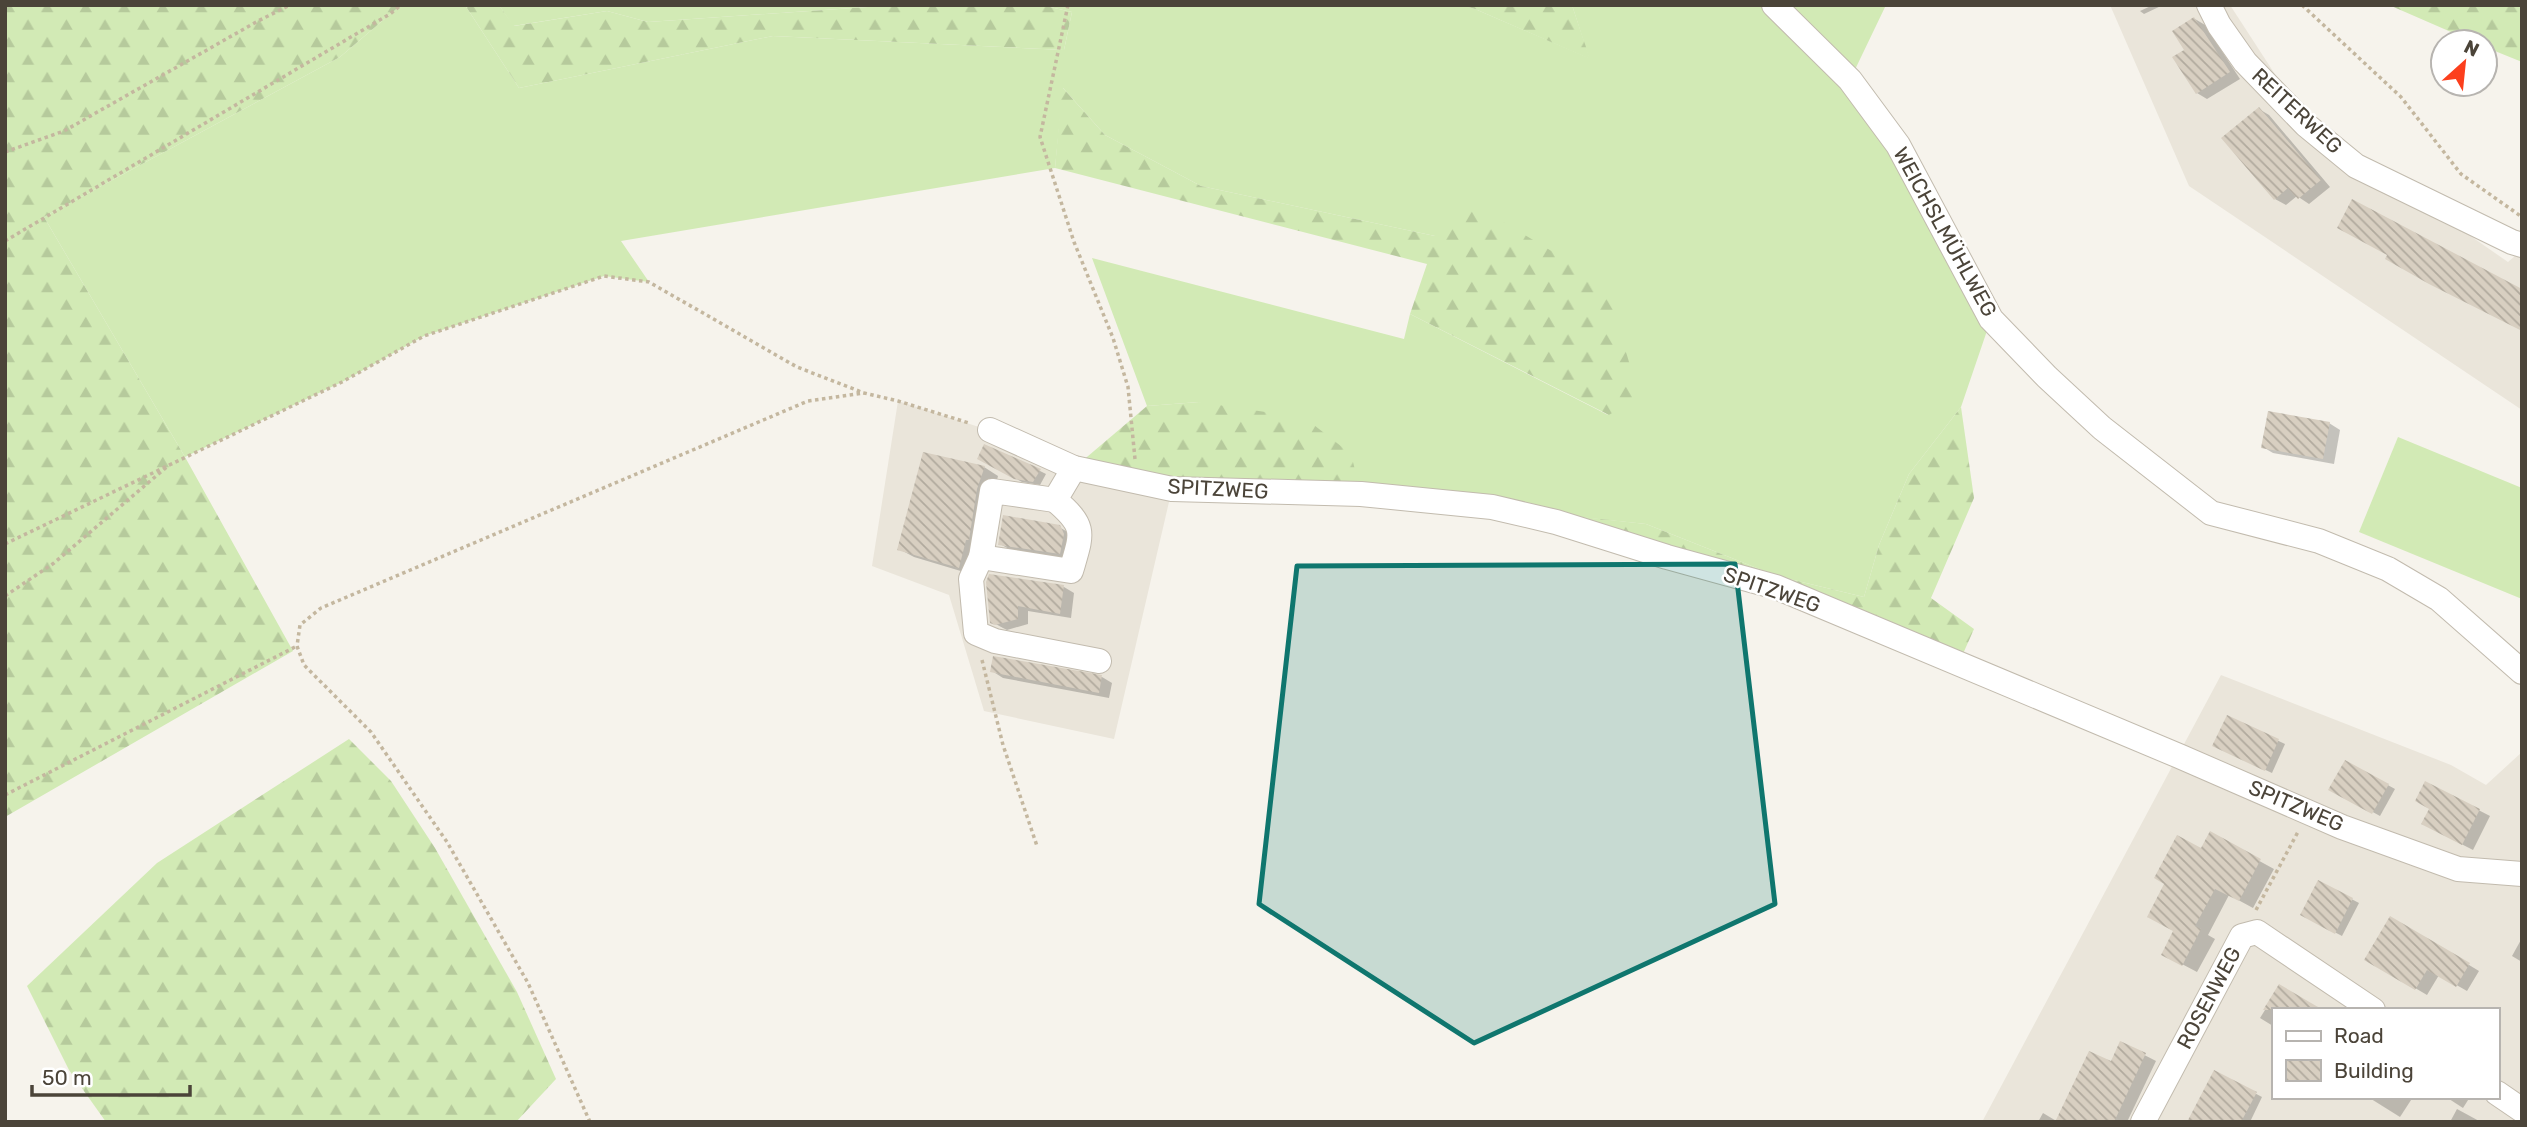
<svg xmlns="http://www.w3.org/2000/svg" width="2527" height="1127" viewBox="0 0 2527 1127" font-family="Rubik,sans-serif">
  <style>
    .residential { fill: #eae5da; fill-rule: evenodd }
    .grass { fill: #d2eab5 }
    .forest { fill: url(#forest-firs) }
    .shadow { fill: #0003 }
    .building { fill: url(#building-back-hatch) }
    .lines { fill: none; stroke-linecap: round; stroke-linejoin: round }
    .minor-casing { stroke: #c2bbae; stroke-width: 26 }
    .path { stroke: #c4b79f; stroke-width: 3.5; stroke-dasharray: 3.5 3.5; stroke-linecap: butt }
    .minor { stroke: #fff; stroke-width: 24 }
    .marked { fill: #0f766e; fill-opacity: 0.2; stroke: #0f766e; stroke-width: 5; stroke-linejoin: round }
    .labels { text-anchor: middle; stroke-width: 5; stroke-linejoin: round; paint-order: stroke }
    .street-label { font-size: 21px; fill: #4b4439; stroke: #fff }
  </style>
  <defs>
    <pattern id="forest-firs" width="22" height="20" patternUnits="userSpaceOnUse" patternTransform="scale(1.75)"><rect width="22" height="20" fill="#d2eab5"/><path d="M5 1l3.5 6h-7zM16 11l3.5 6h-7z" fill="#b6ca9c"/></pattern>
    <pattern id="building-back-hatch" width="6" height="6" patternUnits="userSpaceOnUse" patternTransform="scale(1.75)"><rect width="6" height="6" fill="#d8cfc1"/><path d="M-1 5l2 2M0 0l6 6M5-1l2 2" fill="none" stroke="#b1aa9e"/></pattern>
  </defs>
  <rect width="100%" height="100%" fill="#f6f3ec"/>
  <g class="residential">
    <path d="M2110,5H2230L2306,122L2508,262L2522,250V410L2189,186Z"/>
    <path d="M898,401L1172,489L1114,739L984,711L949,595L872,566Z"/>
    <path d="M2221,675L2451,765L2486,785L2522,752V1122H1982ZM2273,1010H2497V1097H2273Z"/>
  </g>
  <g class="grass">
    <path d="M401,5H465L519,88L773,36L1064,50L1072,12L1041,5H1462L1475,9L1589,58L1572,5H1886L1850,80L1991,319L1961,407L1909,474L1879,545L1864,597L1777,576L1646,524L1361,494L1199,402L1147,406L1092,258L1404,339L1410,314L1608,415L1435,236L1201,186L1105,135L1063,88L1055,168L621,241L649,282L604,276L424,336L342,382L185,457L44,217L340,57Z"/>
    <path d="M499,5H897L648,22L607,11L513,26Z"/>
    <path d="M2398,437L2522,488V599L2359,532Z"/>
  </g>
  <g class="forest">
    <path d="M5,5H401L340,57L44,217L185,457L293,651L5,817Z"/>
    <path d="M465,5H499L514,26L607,11L648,22L897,5H1041L1072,12L1064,50L773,36L519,88Z"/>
    <path d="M1462,5H1572L1590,59L1475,9Z"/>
    <path d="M2389,5H2522V62L2485,47V42H2474Z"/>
    <path d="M1062,87L1105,135L1201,186L1435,236L1477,206L1606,284L1639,396L1609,415L1410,314L1427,264L1055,168Z"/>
    <path d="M1199,402L1305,418L1351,454L1361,494L1172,489L1074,468L1147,406Z"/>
    <path d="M1961,407L1974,498L1931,598L1974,629L1958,665L1776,587L1492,507L1646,524L1777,576L1864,597L1879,545L1909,474Z"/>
    <path d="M349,739L391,781L435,848L517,992L556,1079L516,1122H106L69,1070L27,986L157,863Z"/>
  </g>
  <g class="shadow">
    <path d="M2153,5H2163L2144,14L2140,11Z"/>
    <path d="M2195,19L2205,25L2240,79L2207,99L2197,93L2187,50Z"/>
    <path d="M2259,109L2269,115L2330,187L2309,204L2297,196L2286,205L2275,199L2224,138Z"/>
    <path d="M2329,423L2340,430L2334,464L2273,453L2263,447Z"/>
    <path d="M979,459L1040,471L1046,474L1040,485L1022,482Z"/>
    <path d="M984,467L998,476L974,575L914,557L899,549Z"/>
    <path d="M1059,527L1071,534V559L1011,550L1000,544Z"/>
    <path d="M990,576L1064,587L1074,593L1071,618L1028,611V624L1007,630L1003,628L992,622Z"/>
    <path d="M992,671L1102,677L1112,683L1109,698L1003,678Z"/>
    <path d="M2228,717L2285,744L2272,773L2221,749Z"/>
    <path d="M2346,762L2395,789L2380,816L2331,789Z"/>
    <path d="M2426,783L2490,816L2473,850L2434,830Z"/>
    <path d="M2210,834L2274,869L2253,908L2229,895L2208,935L2215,939L2197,972L2163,954L2176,931L2202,850Z"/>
    <path d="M2319,882L2359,903L2342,936L2302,915Z"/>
    <path d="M2391,918L2479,971L2467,991L2439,975L2427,995L2366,959Z"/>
    <path d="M2522,938V962L2512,956Z"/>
    <path d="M2280,986L2273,1010V1026L2260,1018Z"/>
    <path d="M2121,1043L2156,1061L2127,1122H2114L2112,1064Z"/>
    <path d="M2215,1072L2262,1097L2250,1122H2231Z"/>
    <path d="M2368,1097H2413L2400,1117Z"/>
    <path d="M2446,1097H2470L2463,1108Z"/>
    <path d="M2457,1109L2481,1122H2450Z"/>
    <path d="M2043,1113L2058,1122H2038Z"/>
  </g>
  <g class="building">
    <path d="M2194,17L2230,72L2196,94L2172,57L2184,50L2172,31Z"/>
    <path d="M2259,107L2321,180L2298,199L2288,188L2274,200L2221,138Z"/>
    <path d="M2352,199L2522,289V331L2429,284L2385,259L2387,255L2337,228Z"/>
    <path d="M2268,411L2330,422L2323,459L2261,448Z"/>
    <path d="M984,444L1041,469L1033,482L1014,479L977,459Z"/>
    <path d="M923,452L985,466L977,489L969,540H966L959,568L897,550Z"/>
    <path d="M1003,515L1060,525L1064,534L1060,554L998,545Z"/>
    <path d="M989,574L1064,585L1060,614L1018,606V619L995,625L990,623L986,582Z"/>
    <path d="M993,656L1102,675L1099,693L990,672Z"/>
    <path d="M2227,715L2279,739L2265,771L2212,746Z"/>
    <path d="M2345,760L2389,784L2372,814L2328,790Z"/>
    <path d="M2425,781L2480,809L2462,845L2421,824L2429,809L2415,801Z"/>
    <path d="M2210,831L2261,859L2239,901L2215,889L2195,926L2201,929L2182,966L2161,955L2173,931L2147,917L2164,884L2154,878L2177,835L2201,848Z"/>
    <path d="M2318,880L2353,898L2335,934L2300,915Z"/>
    <path d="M2390,916L2470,963L2456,987L2427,970L2415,990L2364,960Z"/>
    <path d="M2279,984L2323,1010H2263Z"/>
    <path d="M2120,1041L2146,1053L2114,1122H2055L2089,1051L2111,1061Z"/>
    <path d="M2214,1070L2257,1092L2241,1122H2187Z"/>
  </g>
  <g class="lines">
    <g class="minor-casing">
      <g id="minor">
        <path d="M1774,5L1850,80L1898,145L1991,319L2047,377L2102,428L2211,513L2319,541L2388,569L2439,599L2522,672"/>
        <path d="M2209,5L2219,25L2245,62L2306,125L2356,166L2512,242L2522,245"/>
        <path d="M990,430L1074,468L1172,489L1361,494L1492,507L1556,522L1667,557L1776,587L2179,756L2342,827L2458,869L2522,874"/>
        <path d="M1055,500L992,491L981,557L971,579L976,633L995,641L1099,661"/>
        <path d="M981,557L1071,571C1082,533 1087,527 1055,500L1074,468"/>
        <path d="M2497,1093L2522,1110"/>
        <path d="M2143,1122L2242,936L2257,932L2373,1010"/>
      </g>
    </g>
    <g class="path">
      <path d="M1068,5L1040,137L1074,242L1113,338L1128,387L1135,459"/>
      <path d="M2302,5L2401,97L2461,174L2522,217"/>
      <path d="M5,152L64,131L258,21L290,5"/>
      <path d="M5,241L390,14L401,5"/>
      <path d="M5,544L342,382L424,336L604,276L649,282L797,367L864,393L898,401L969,423"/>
      <path d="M5,596L54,563L169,465"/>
      <path d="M982,660L1003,745L1037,846"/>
      <path d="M5,795L297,646"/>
      <path d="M2256,910L2299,830"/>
      <path d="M590,1122L528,983L447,842L371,732L304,665L297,646L300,625L321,608L808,401L864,393"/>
    </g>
    <use href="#minor" class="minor"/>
  </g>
  <path class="marked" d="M1735,564L1775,904L1474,1043L1259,904L1297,566Z"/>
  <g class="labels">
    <g class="street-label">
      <text transform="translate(2297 111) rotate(43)" y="7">REITERWEG</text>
      <text transform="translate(1945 232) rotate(61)" y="7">WEICHSLMÜHLWEG</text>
      <text transform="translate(1218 489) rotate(3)" y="7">SPITZWEG</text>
      <text transform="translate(1772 590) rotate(19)" y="7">SPITZWEG</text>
      <text transform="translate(2296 806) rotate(23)" y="7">SPITZWEG</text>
      <text transform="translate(2209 998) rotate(-62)" y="7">ROSENWEG</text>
    </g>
  </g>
  <rect width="2527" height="1127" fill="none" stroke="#4b4439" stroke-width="14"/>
  <rect x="2272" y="1008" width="228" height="91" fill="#ffffff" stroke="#b7b4b0" stroke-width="2"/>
  <rect x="2286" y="1031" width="35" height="10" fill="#ffffff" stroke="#b7b4b0" stroke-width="2"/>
  <text x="2334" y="1043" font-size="21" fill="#4b4439">Road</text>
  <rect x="2286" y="1060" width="35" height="21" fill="url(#building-back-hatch)" stroke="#b7b4b0" stroke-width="2"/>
  <text x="2334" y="1078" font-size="21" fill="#4b4439">Building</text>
  <g transform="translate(2464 63) rotate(27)"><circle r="33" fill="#ffffff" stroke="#b7b4b0" stroke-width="2"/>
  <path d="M0-5L12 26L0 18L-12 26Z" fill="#fc3f1d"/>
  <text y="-10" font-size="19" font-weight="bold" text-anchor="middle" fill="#4b4439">N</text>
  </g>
  <path d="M32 1085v10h158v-10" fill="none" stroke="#4b4439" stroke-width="3.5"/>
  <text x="42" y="1085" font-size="21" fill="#4b4439" stroke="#ffffff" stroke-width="5" paint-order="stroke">50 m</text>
</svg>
